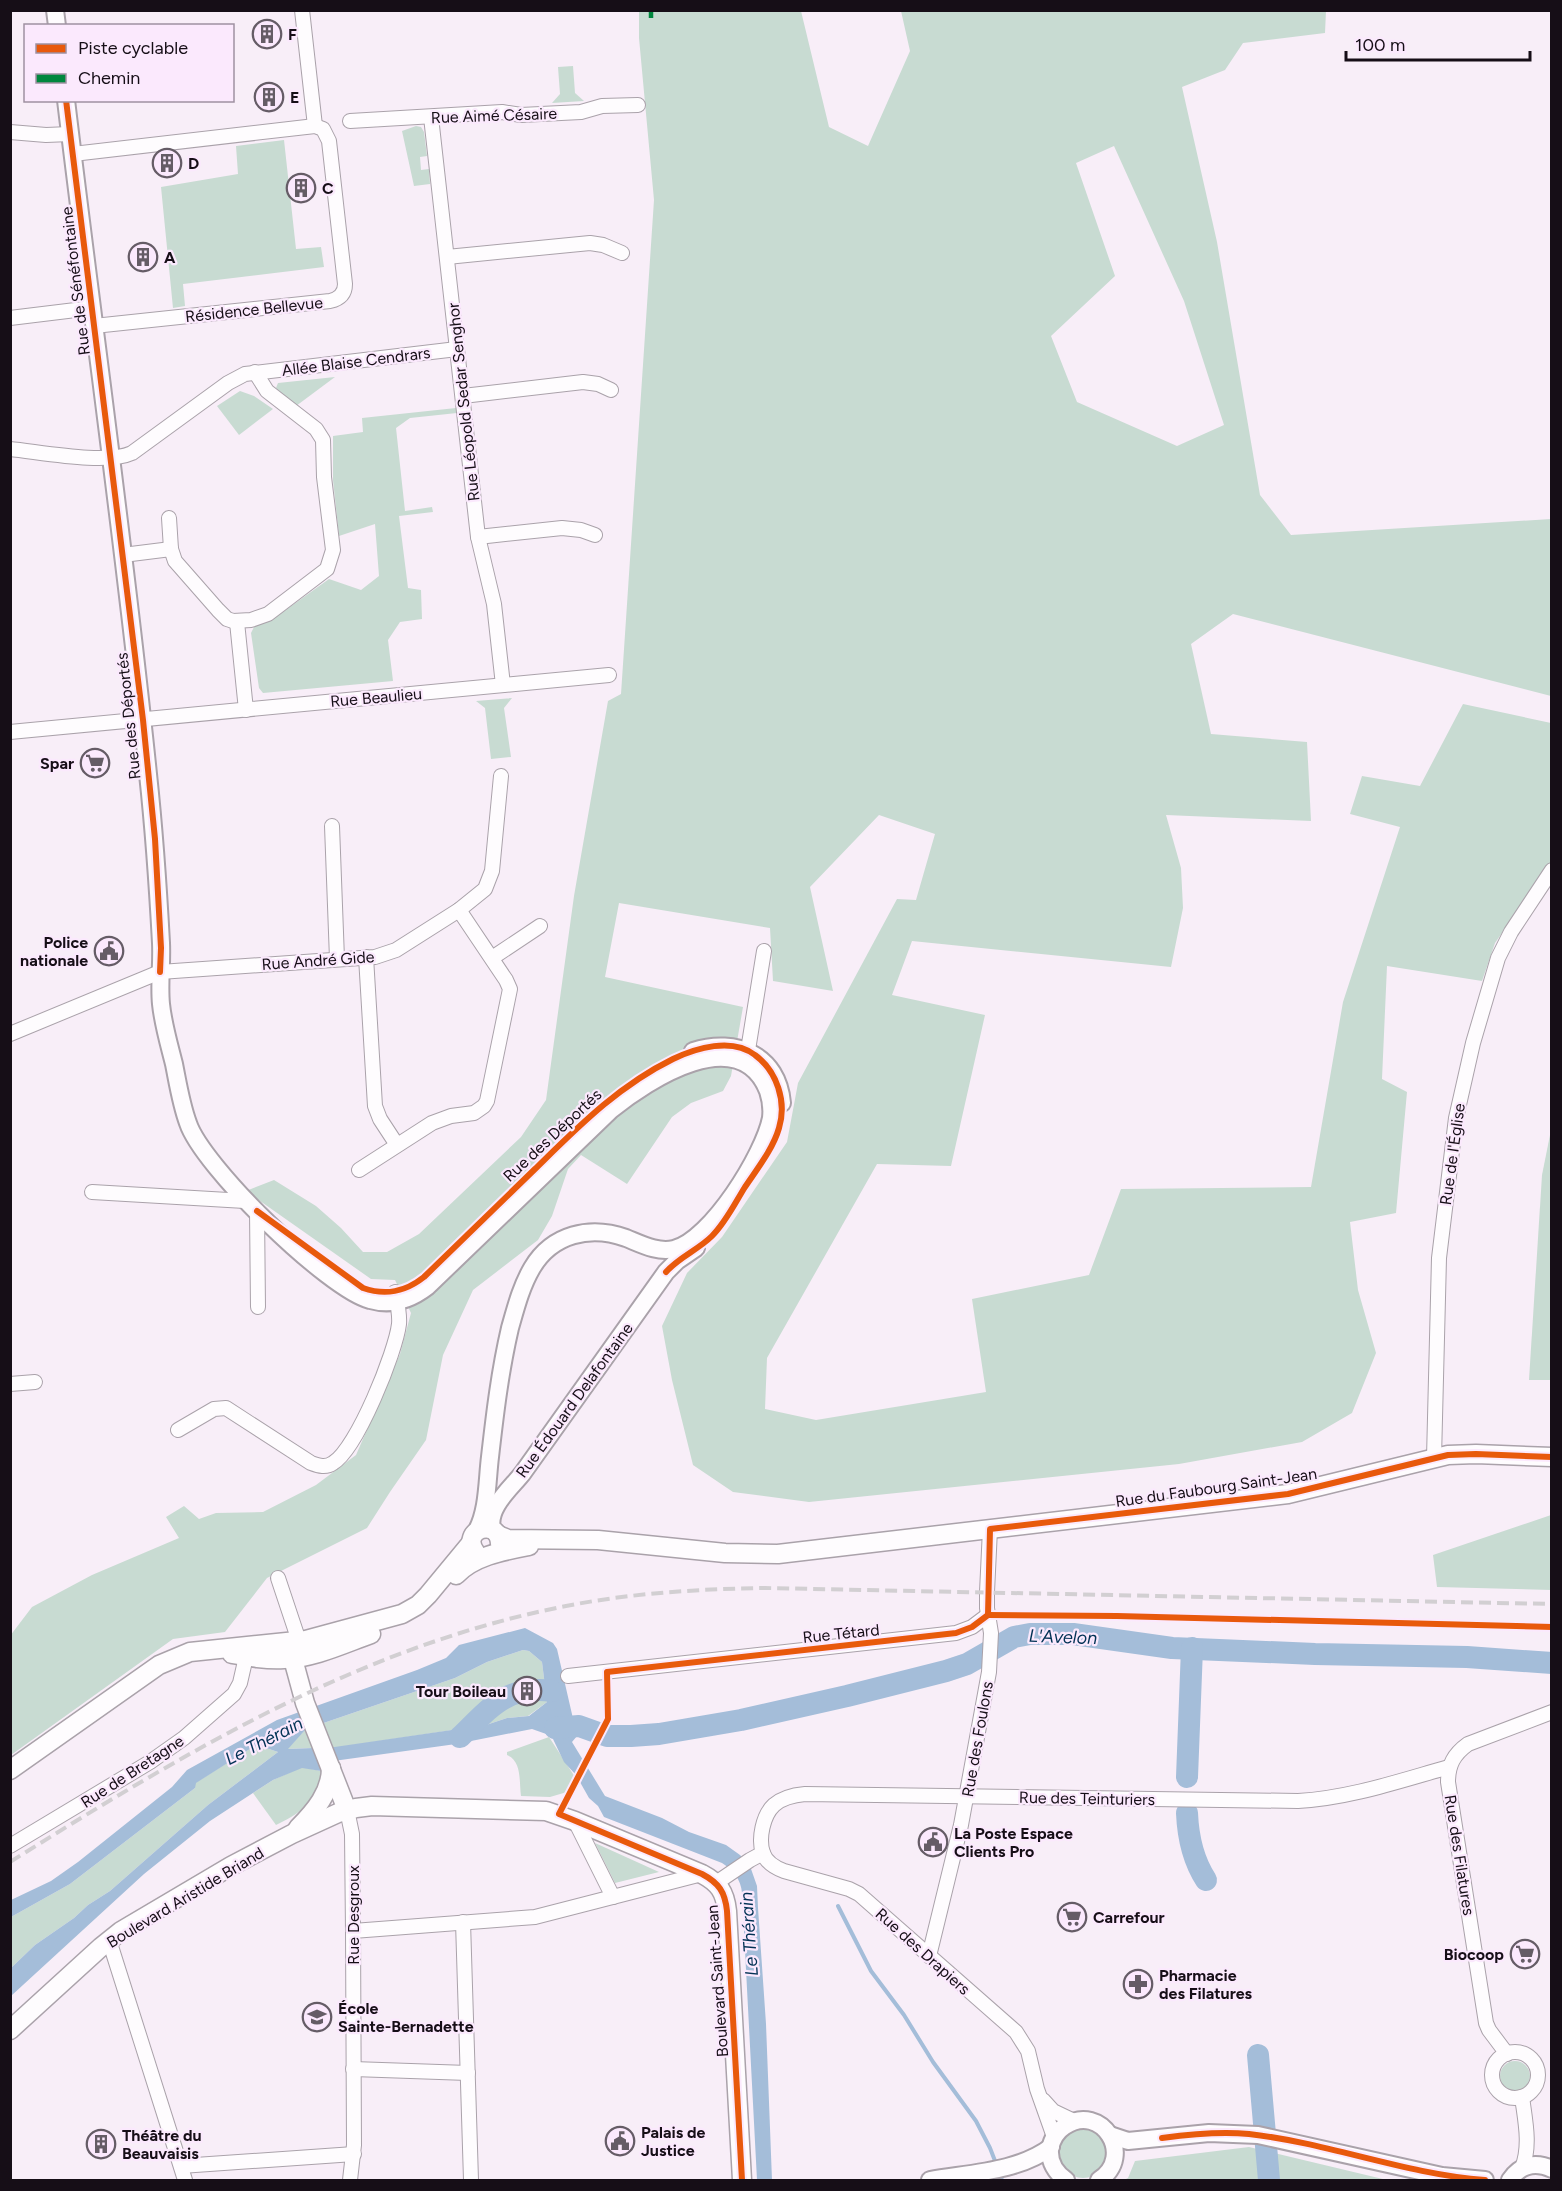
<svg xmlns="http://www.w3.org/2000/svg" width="1562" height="2191" viewBox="0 0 1562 2191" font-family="Figtree,sans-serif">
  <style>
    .green { fill: #c8dbd2; fill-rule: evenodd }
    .water { fill: #a4bdd9; fill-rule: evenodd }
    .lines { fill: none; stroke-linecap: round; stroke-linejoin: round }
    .stream { stroke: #a4bdd9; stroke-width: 4 }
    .river { stroke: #a4bdd9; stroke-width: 22 }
    .minor-casing { stroke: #aaa2aa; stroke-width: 16 }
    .tertiary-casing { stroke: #aaa2aa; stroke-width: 20 }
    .secondary-casing { stroke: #aaa2aa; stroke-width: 21 }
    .minor { stroke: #fefcfe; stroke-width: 14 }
    .tertiary { stroke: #fefcfe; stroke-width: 16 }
    .secondary { stroke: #fefcfe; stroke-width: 18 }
    .rail { stroke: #d2cfd2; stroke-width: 4; stroke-dasharray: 12 6; stroke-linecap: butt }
    .quiet { stroke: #00873e; stroke-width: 4.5; stroke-dasharray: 9 4.5; stroke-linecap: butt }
    .cycleway-casing { stroke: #fbe9fd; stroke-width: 10 }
    .cycleway { stroke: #e8590c; stroke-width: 6 }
    .labels { text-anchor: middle; stroke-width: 4.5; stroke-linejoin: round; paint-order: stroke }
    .poi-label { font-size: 16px; font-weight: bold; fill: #160e17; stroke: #fbe9fd; text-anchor: start }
    .street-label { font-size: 16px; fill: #160e17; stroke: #fbe9fd }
    .water-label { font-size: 18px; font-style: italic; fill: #023255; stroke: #fbe9fd }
  </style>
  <rect width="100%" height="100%" fill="#f8eef8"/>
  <g class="green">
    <path d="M639,11H801L829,127L868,146L910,51L901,11H1326L1325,33L1243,43L1225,70L1182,87L1217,242L1260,495L1291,535L1551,519V696L1233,614L1191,644L1211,734L1307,742L1311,821L1166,815L1181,868L1183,908L1171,967L912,941L892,995L985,1015L951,1166L877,1164L767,1358L765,1409L816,1420L986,1392L972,1299L1089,1275L1121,1189L1311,1187L1343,1002L1400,827L1350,814L1362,776L1420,786L1463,704L1551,723V862L1495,943L1482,981L1387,966L1382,1079L1407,1092L1396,1213L1350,1222L1358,1290L1376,1353L1352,1413L1302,1442L1179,1464L809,1502L733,1492L693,1465L672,1380L662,1326L687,1273L722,1237L787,1142L798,1083L897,899L916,900L935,834L879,815L810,887L833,991L773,981L770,928L619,903L605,977L743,1007L731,1076L723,1091L691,1103L672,1117L627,1184L581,1155L568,1169L552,1216L538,1240L473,1290L443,1355L426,1440L390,1492L367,1528L267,1578L225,1632L173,1639L11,1755L10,1636L32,1607L92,1575L179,1538L166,1517L184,1506L199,1519L216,1513L263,1512L316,1485L356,1455L400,1354L411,1313L395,1280L371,1279L246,1191L274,1180L316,1206L341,1228L363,1252H387L419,1234L521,1137L546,1100L574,896L608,701L621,694L654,200L639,38ZM1114,146L1184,301L1224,425L1177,446L1077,402L1051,336L1115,276L1076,163Z"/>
    <path d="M573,66L575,93L584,101L552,103L560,94L558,67Z"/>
    <path d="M416,126L421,127L424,132L427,156L420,157L421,170L429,169L430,184L414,186L402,131Z"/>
    <path d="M284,140L296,249L321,247L324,267L183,284L185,306L173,308L161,187L238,174L236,146Z"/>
    <path d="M335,377L296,406L276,388L278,383Z"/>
    <path d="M240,391L254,396L273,409L239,435L217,406Z"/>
    <path d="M456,408L457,413L410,418L396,428L405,511L432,507L433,512L399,516L408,588L421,590L422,619L400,622L388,640L393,681L263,693L259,688L251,633L254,627L276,617L329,579L361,590L379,576L375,524L339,536L333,480V436L363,432L362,418Z"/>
    <path d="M512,698L504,708L511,757L491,759L485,708L476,701Z"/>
    <path d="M1551,1130V1380H1529L1542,1175Z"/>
    <path d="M1551,1515V1590L1437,1587L1433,1555Z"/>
    <path d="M523,1650L529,1651L542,1662L547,1702L528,1716L507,1718L486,1725L333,1748L314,1750L313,1748L287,1749L306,1729L455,1678L487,1662Z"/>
    <path d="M549,1737L575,1777L567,1792L550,1797L521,1796C519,1781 522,1761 507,1755V1752Z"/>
    <path d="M260,1746L278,1752L208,1805L110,1891L88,1905L74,1918L35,1945L11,1968V1917L70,1884L195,1788V1783L253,1747Z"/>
    <path d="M302,1767L321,1771C322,1799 299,1814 276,1825L253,1793L273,1780Z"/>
    <path d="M595,1843L659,1872L615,1883Z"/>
    <circle cx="1515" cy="2076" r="15"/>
    <circle cx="1083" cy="2153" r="25"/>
    <path d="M1249,2147L1387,2180H1124L1128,2178L1135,2161Z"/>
  </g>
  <path class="water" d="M525,1628L553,1643L557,1649L577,1736L572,1742L605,1796L662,1818L689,1832L726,1845L740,1855L750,1866L757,1886L758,1908L766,2024L772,2180H757L742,1893C741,1879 733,1870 722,1863L604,1817L598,1806L589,1798L576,1775L564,1762L553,1739L549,1735L532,1729L456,1744L319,1763L321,1771L302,1768L273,1780L210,1821L144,1874L11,1996V1968L35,1945L74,1918L88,1905L110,1891L208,1805L278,1752L260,1746L253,1747L196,1783L195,1788L70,1884L11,1917V1900L51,1881L78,1862L172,1787L187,1770L277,1720L417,1670L446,1658L459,1645ZM523,1650L529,1651L542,1662L547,1702L529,1716L507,1718L486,1725L314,1750L313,1748L288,1749L306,1729L455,1678L487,1662Z"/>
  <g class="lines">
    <g class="stream">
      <path d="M838,1906L871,1971L904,2015L933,2062L976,2121L990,2148L997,2166"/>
      <path d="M999,2173L1002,2180"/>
    </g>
    <g class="river">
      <path d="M555,1728L579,1726L607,1736H631L659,1734L741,1720L847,1696L946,1671L967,1664L1014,1637L1030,1634H1073L1172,1648L1315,1654L1467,1657L1552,1663"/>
      <path d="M460,1737C490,1708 506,1685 552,1691"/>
      <path d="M1187,1777L1192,1648"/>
      <path d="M1187,1813C1188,1837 1193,1860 1206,1880"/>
      <path d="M1258,2055L1269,2180"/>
    </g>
    <g class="minor-casing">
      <g id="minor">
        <path d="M302,10L315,126"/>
        <path d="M431,117L478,537L494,604L503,685"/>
        <path d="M350,121L502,112L521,115L581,112L602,106L638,105"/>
        <path d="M10,132L46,135L70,134"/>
        <path d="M73,154L315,126L323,129L329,141L345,284C345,294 339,299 330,301L94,326"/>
        <path d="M447,257L590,243L603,245L622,253"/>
        <path d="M10,318L92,308"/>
        <path d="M463,396L583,382L598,384L611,390"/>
        <path d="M10,449C41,452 106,465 132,453L228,383L245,374L457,349"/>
        <path d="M169,518L171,549L175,561L218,610L227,619L233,621L251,620L268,614L327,569L333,550L324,477L323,440L316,429L267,391L255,372"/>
        <path d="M478,537L562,528L581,530L595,535"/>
        <path d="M123,555L171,549"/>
        <path d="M237,622L246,710"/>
        <path d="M10,732L609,675"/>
        <path d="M332,826L337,959"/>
        <path d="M366,957L375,1106L380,1119L397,1145"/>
        <path d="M492,958L540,926"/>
        <path d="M10,1034L160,972L375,957L396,950L459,910L485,889L492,871L501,776"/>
        <path d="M748,1050L764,951"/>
        <path d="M359,1170L432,1123L451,1116L474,1113L484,1106L487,1101L510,989L506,980L459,910"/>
        <path d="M92,1192L245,1201"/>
        <path d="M257,1211L258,1307"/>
        <path d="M10,1384L35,1382"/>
        <path d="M178,1430L214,1409L226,1408L311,1463C319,1466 326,1468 333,1463C357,1449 396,1351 399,1324C400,1313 397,1302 395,1292"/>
        <path d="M1434,1458L1439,1258L1456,1118L1473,1043L1498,958L1511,932L1552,870"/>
        <path d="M278,1578L299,1641"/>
        <path d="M568,1676L956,1633L972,1627L988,1615"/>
        <path d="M347,1810L352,1834L353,1931L354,2145L350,2180"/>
        <path d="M575,1821L613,1897"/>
        <path d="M10,1846L150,1762L184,1738L234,1694L240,1683L248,1648"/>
        <path d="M716,1883L750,1860L763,1853"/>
        <path d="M463,1922L471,2180"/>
        <path d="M353,1931L535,1917L702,1874"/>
        <path d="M109,1940L185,2180"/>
        <path d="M929,1956L961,1825L989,1672L991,1633L987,1608V1592L990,1529"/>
        <circle cx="1515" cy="2075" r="23"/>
        <path d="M1507,2054L1489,2030L1486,2023L1448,1782C1448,1765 1454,1754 1468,1744L1552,1712"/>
        <path d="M353,2069L468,2073"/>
        <path d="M1522,2097C1525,2120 1531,2145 1522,2168"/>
        <path d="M1043,2100L1053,2111L1074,2121"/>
        <path d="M1054,2137L1037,2089L1028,2051L1016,2032L859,1894L849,1889L784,1871C776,1868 766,1862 763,1853C758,1839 763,1815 774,1805C783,1797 794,1795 805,1794L1298,1801C1350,1798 1399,1781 1449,1767"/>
        <path d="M181,2166L354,2154"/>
      </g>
    </g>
    <g class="tertiary-casing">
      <g id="tertiary">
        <path d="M55,10L57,26"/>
        <path d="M66,100C93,325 125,549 148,774C154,830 158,887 161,943C162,964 159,984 161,1004C163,1024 169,1044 174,1064C178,1084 181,1104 188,1123C202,1166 328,1289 370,1300C391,1306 410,1300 427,1287L611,1110C648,1080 740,1020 768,1091C771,1100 772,1109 771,1118C764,1154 711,1240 674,1249C658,1253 641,1244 626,1238C590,1225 552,1234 532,1268C521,1287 516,1307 510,1328C500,1371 495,1413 490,1457C487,1481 488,1511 476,1532"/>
        <path d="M693,1051C736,1037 778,1055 782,1103"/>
        <path d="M492,1529C487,1508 510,1489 522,1474L666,1272L677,1261L696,1248"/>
        <path d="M1110,2135L1128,2141L1209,2133L1258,2135L1442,2176L1485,2180"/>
        <path d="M930,2180C969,2173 1018,2172 1051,2147"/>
        <path d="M1066,2180C1056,2173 1049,2162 1050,2149C1052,2139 1057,2131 1065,2126C1101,2102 1136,2156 1099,2180"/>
        <path d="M1510,2180C1520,2165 1535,2161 1552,2169"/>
      </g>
    </g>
    <g class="secondary-casing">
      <g id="secondary">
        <path d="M498,1535L508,1539L598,1540L725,1553L778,1554L1288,1494L1448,1455L1476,1454L1552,1457"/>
        <path d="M476,1553C458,1530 499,1516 500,1544"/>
        <path d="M456,1575C474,1556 503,1551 529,1546"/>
        <path d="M290,1648L305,1703L347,1810"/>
        <path d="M232,1654C249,1657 266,1660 284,1659C314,1658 343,1644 371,1634"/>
        <path d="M10,1770L159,1665L190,1652L306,1640L402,1614L418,1605L428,1595L471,1543"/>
        <path d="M298,1828C315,1811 331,1792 331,1768"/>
        <path d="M10,2030L101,1947L121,1931L231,1866L292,1834L338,1813L356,1808L372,1806L546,1811L575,1821L702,1874C719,1883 725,1892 727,1911L742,2180"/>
      </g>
    </g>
    <use href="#minor" class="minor"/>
    <use href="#tertiary" class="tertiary"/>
    <use href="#secondary" class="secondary"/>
    <path class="rail" d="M10,1862C186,1752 361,1646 566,1606C632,1593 698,1589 765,1588L1552,1604"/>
    <path class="quiet" d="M651,10V18"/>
    <g class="cycleway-casing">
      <g id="cycleway">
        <path d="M66,100L143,720L155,839L161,948L160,972"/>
        <path d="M257,1211L363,1288C386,1296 405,1292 424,1277C461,1241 498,1205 535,1169C578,1127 618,1086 673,1059C696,1048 732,1037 755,1055C777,1071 787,1102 779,1128C773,1149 757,1169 745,1187C735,1203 726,1222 712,1236C698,1250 679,1257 666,1272"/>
        <path d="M988,1615L990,1529L1288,1494L1448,1455L1476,1454L1552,1457"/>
        <path d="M988,1615L1117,1616L1552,1627"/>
        <path d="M1162,2138C1191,2134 1220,2131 1249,2134C1329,2143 1405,2174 1485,2180"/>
        <path d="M742,2180L727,1911C725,1892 719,1883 702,1874L559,1814L608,1719L607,1672L956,1633L972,1627L988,1615"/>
      </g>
    </g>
    <use href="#cycleway" class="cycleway"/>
  </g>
  <defs>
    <g id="building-ring" transform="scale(1.5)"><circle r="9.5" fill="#fbe9fd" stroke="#655c66" stroke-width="1.5"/><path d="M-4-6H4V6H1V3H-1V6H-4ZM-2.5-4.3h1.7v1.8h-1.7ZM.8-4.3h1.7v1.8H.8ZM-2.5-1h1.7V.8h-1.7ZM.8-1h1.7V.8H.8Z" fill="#655c66"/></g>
    <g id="supermarket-ring" transform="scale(1.5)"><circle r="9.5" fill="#fbe9fd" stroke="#655c66" stroke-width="1.5"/><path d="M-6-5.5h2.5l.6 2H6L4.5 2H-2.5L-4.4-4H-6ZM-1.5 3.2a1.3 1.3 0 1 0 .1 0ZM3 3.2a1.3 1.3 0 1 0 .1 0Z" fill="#655c66"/></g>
    <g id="civic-ring" transform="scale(1.5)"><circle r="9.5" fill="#fbe9fd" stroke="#655c66" stroke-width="1.5"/><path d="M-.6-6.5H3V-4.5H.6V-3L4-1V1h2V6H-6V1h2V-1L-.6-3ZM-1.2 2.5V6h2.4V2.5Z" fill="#655c66"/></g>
    <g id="pharmacy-ring" transform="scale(1.5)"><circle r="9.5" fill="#fbe9fd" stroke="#655c66" stroke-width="1.5"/><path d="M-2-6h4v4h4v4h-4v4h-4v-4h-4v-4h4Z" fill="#655c66"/></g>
    <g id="school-ring" transform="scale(1.5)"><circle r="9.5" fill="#fbe9fd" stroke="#655c66" stroke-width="1.5"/><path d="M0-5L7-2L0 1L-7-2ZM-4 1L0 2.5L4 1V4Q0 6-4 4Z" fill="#655c66"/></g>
  </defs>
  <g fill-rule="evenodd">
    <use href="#building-ring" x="267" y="34"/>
    <use href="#building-ring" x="269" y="97"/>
    <use href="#building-ring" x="167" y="163"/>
    <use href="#building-ring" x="301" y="188"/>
    <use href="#building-ring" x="143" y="257"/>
    <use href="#supermarket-ring" x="95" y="763"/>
    <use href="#civic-ring" x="109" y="951"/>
    <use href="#building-ring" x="527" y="1691"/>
    <use href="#civic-ring" x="933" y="1842"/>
    <use href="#supermarket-ring" x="1072" y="1917"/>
    <use href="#supermarket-ring" x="1525" y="1954"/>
    <use href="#pharmacy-ring" x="1138" y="1984"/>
    <use href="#school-ring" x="317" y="2017"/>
    <use href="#civic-ring" x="620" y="2141"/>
    <use href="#building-ring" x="101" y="2144"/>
  </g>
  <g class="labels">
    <g class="poi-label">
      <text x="288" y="40">F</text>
      <text x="290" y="103">E</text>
      <text x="188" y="169">D</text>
      <text x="322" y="194">C</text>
      <text x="164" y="263">A</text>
      <text x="74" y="769" text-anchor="end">Spar</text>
      <text x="88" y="948" text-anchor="end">Police<tspan x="88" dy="18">nationale</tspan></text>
      <text x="506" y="1697" text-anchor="end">Tour Boileau</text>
      <text x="954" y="1839">La Poste Espace<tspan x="954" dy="18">Clients Pro</tspan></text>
      <text x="1093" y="1923">Carrefour</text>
      <text x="1504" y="1960" text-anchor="end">Biocoop</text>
      <text x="1159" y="1981">Pharmacie<tspan x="1159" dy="18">des Filatures</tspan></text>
      <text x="338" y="2014">École<tspan x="338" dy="18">Sainte-Bernadette</tspan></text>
      <text x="641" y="2138">Palais de<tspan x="641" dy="18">Justice</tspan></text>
      <text x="122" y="2141">Théâtre du<tspan x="122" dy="18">Beauvaisis</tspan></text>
    </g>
    <g class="street-label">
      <text transform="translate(494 115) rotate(-2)" y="6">Rue Aimé Césaire</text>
      <text transform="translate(75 281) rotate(-97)" y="6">Rue de Sénéfontaine</text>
      <text transform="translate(254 309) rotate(-6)" y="6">Résidence Bellevue</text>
      <text transform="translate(356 361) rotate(-7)" y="6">Allée Blaise Cendrars</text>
      <text transform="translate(463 402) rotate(-96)" y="6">Rue Léopold Sedar Senghor</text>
      <text transform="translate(376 697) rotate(-5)" y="6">Rue Beaulieu</text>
      <text transform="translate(128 716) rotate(-96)" y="6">Rue des Déportés</text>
      <text transform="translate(318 960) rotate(-4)" y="6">Rue André Gide</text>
      <text transform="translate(552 1135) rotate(-43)" y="6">Rue des Déportés</text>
      <text transform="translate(1452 1154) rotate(-82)" y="6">Rue de l'Église</text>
      <text transform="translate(574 1400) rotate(-54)" y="6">Rue Édouard Delafontaine</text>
      <text transform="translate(1216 1487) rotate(-8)" y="6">Rue du Faubourg Saint-Jean</text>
      <text transform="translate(841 1633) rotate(-6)" y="6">Rue Tétard</text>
      <text transform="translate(977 1739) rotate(-80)" y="6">Rue des Foulons</text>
      <text transform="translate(132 1771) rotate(-33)" y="6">Rue de Bretagne</text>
      <text transform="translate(1087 1798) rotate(1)" y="6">Rue des Teinturiers</text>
      <text transform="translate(1460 1855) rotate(81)" y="6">Rue des Filatures</text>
      <text transform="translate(185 1897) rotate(-31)" y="6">Boulevard Aristide Briand</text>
      <text transform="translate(353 1915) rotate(-90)" y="6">Rue Desgroux</text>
      <text transform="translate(923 1951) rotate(42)" y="6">Rue des Drapiers</text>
      <text transform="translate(717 1981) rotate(-94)" y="6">Boulevard Saint-Jean</text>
    </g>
    <g class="water-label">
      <text transform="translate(1063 1637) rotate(2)" y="6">L'Avelon</text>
      <text transform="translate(264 1741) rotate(-27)" y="6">Le Thérain</text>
      <text transform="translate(749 1934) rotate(-94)" y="6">Le Thérain</text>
    </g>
  </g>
  <rect width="1562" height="2191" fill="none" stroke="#160e17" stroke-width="24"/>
  <rect x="24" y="24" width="210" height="78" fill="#fbe9fd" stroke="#9f91a1" stroke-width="1.5"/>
  <rect x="36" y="44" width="30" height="9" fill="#e8590c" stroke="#9f91a1" stroke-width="1.5"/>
  <text x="78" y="54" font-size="18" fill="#160e17">Piste cyclable</text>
  <rect x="36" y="74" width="30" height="9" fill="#00873e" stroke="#9f91a1" stroke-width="1.5"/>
  <text x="78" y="84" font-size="18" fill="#160e17">Chemin</text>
  <path d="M1346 51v9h184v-9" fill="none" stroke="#160e17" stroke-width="3"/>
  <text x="1355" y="51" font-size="18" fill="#160e17" stroke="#fbe9fd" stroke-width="4.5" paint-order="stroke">100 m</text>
</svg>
